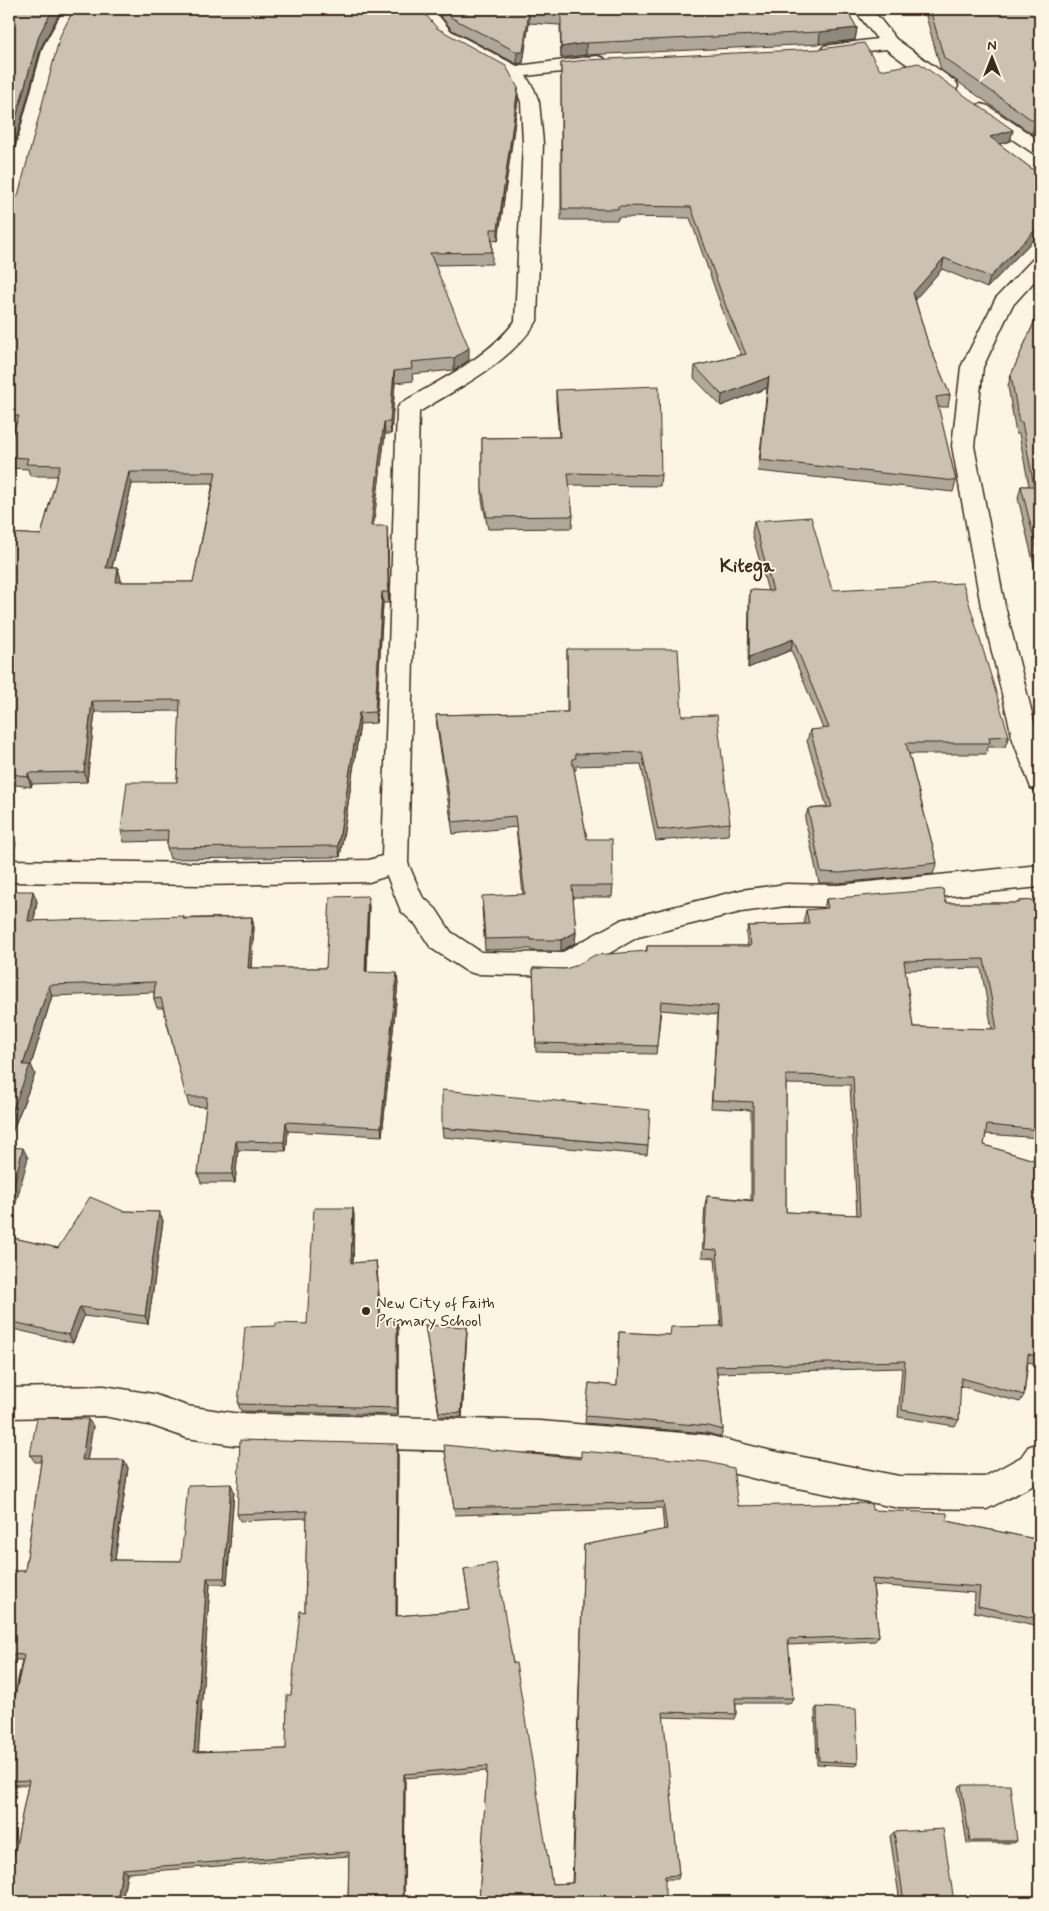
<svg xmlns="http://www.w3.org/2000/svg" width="1049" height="1911" viewBox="0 0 1049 1911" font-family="Mynerve,sans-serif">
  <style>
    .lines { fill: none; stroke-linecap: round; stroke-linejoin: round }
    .street-casing { stroke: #3b2a1e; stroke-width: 3 }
    .street { fill: #fcf5e5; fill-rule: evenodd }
    .wall { fill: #afa79a; stroke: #3b2a1e; fill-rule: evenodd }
    .shaded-wall { fill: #8f887d; stroke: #3b2a1e }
    .building { fill: #ccc2b3; stroke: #3b2a1e; fill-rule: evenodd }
    .poi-dot { fill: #3b2a1e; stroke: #fcf5e5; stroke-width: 2 }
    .labels { text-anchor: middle; stroke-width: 4; stroke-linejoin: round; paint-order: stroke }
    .poi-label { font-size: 16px; fill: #3b2a1e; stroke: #fcf5e5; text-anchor: start }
    .quarter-label { font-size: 19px; font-weight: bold; fill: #3b2a1e; stroke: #fcf5e5 }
  </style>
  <rect width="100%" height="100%" fill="#fcf5e5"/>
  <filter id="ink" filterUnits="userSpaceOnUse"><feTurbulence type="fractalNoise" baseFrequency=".02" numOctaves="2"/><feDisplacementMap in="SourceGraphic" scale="10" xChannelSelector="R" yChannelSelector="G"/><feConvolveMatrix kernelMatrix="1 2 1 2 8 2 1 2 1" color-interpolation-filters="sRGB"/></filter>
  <g filter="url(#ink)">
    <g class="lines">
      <g class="street-casing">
        <g id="street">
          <path d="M64,9H82L61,47L19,207L16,211L9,213V172L43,47Z"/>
          <path d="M415,9H433L451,31L517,66L597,56L604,58L606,62L604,66L597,68L526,76L534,89L539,102L543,143L537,321C509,364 461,386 419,412L408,863L422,896L436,909L451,932L481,952L561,953L621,920L741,890L786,884L838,885L1040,865V887L838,907L786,906L741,912L638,937L574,973L564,976L476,974L466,971L431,948L416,925L401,911L387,876L369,882L200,885L9,882V860L200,863L369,860L382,856L397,409L400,404C439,380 488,358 515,321L523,143L521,102L516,89L507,76L439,39Z"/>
          <path d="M854,9H872L896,39L956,82L958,86L956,90L949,92L942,90L886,49L830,55L824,54L821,50L824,46L877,39Z"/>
          <path d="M981,104L988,106L1040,141V155L1033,153L974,114L972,110L974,106Z"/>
          <path d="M1040,257V275L1012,306L983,367L974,446L1005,606L1040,745V791L1031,788L1013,740L981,606L952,446L961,367L996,298L1033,259Z"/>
          <path d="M104,1386L153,1394L187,1406L233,1413L540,1421L707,1435L772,1451L899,1476L984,1477L1021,1457L1028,1447L1040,1442V1482L987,1509L899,1508L772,1483L707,1467L540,1453L233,1445L187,1438L153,1426L104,1416L9,1418V1388Z"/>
        </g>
      </g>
      <use href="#street" class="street"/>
    </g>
    <g class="wall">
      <path d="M435,9H855L854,13L849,14L857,28L855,40L819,44L586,55L561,58L560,25L529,23L523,63L517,64L452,30Z"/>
      <path d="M924,9H1040V131L1032,134L941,70Z"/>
      <path d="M437,28L518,100L498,241L492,240V264L435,265L469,360L454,370L412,374L413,381L395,383L391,434H385L373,526L388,538L389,587V603H383L376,723L360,724L340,857L170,859L167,848V841L124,842L121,831L177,782L180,711L95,712L87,782L32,784L31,787L9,784V533L41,535L57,476H30L28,469L9,468V444L15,428L9,427V202L13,201ZM213,483L193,582H120L121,580L118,568H112L132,484Z"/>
      <path d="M561,63L880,70L1013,130L1010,141L999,144L1040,175V233L987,288L942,269L915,299L927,340L950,395L948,407H938L956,481L953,492L758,471L767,388L721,406L694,378L695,366L741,355L727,323L690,218L618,217V220H561Z"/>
      <path d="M1040,309V590L1018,498L1021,486H1029L1019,434H1016L1008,386L1011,375Z"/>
      <path d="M556,390L661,475L660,486L569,485L573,516L572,528L488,529L482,500V438L559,437L556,402Z"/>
      <path d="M754,521L832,590L1009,736L1005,747H988L986,754H909L937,863L933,874L838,883H819L805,819L808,809L827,807L807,741L810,730L823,729L791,650L748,668L749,601L750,590L768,591L752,533Z"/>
      <path d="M567,649L682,716L730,823L728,835L656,841L641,764L576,766V770H574L587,839L613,886L612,897H573L576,932L575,943L561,951H531V949L485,950L482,907L523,894L516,827L453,834L437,727L436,715L567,712Z"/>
      <path d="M9,891L37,901L34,921L252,917L254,928L251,968H326L369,906L367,972L398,983L382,1136L288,1131L286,1151L238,1150L235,1183H201L198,1174L206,1107L189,1106L163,1008H157L154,999V992L52,996L31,1065L35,1074L9,1140Z"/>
      <path d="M826,899L946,903H1018L1019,901L1040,900V1138L986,1134L984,1145L1040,1162V1365L1028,1362L1024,1395L1020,1402L960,1386L959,1420L955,1426L898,1417L902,1368L717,1373L723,1430L721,1437L707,1433L585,1423L589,1383L617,1386L619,1332L669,1335L721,1326L715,1258L702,1257L705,1204L707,1196L751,1200V1110L711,1108L717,1015L661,1010L656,1054L536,1052L533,968L565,969L646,951L647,946H748L746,935L748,926L805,924L804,919L806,910L824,909ZM981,968L992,1029L913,1027L905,970ZM786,1084L850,1085L857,1215L786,1212Z"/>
      <path d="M442,1128L648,1146L647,1155L443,1137Z"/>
      <path d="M353,1208L354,1216L353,1263L376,1261L377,1269L381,1320L397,1321L398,1329V1415L241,1411L238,1404L276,1326L307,1324Z"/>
      <path d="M123,1211L159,1212L163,1221L148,1324L84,1316L73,1343L9,1328V1237L58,1248Z"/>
      <path d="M425,1325L467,1332L462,1417L439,1416Z"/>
      <path d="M93,1426L87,1460H124L128,1468L115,1560L181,1561L234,1491L227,1584H210L198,1752L286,1749L291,1695L305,1612L307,1518L240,1521L237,1514L397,1444L398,1451L397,1616L470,1610L464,1569L513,1663L552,1884L572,1883L584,1545L664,1530L662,1508L455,1515L445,1452L738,1506L872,1510L947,1521L1040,1540V1626L974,1612L975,1593L873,1585L879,1636L875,1641L788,1645L793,1698L790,1703H736V1714L734,1719L663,1717L679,1875L678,1879H665L479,1902L487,1771L405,1778L404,1902H348L349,1856L127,1873L122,1902H9V1855L14,1856L28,1785H9V1724L22,1660H9V1571H25L41,1462H35L30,1455Z"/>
      <path d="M817,1707L858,1763L856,1766L817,1764L815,1710Z"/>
      <path d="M961,1785L1017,1841L1014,1843H967L958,1788Z"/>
      <path d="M894,1832L954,1902H900L890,1836Z"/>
    </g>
    <g class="shaded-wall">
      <path d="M53,9H62L41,47L9,166V143L39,35Z"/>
      <path d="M843,9H855L854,13L842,16Z"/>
      <path d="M529,11V23L523,63L517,64V52Z"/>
      <path d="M857,28L855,40L819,44L820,32Z"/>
      <path d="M586,43V55L561,58V47Z"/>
      <path d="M518,88V100L498,241V229Z"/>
      <path d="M1040,120V131L1032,134L1035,122Z"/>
      <path d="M1013,130L1010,141L987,148L990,137Z"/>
      <path d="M1040,225V233L987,288L990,277Z"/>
      <path d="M944,258L942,269L911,304L913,293Z"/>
      <path d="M469,348V360L454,370V358Z"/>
      <path d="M394,371L395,383L391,434L390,422Z"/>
      <path d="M769,377L767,388L721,406L722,395Z"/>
      <path d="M384,422L385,434L372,537L371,526Z"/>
      <path d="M129,472L132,484L109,580L106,568Z"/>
      <path d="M387,526L389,587V603L388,592Z"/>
      <path d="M118,568L121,580L119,594L116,582Z"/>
      <path d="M382,592L383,603L376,723L375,712Z"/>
      <path d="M793,639L791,650L748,668L749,657Z"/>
      <path d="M92,701L95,712L87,782L84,772Z"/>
      <path d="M359,713L360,724L340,857L338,846Z"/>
      <path d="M28,773L32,784L31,787L28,777Z"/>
      <path d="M12,833L16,844L12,858L9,859V846Z"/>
      <path d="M33,891L37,901L32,931L28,921Z"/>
      <path d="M368,896L369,906L366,982L365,972Z"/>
      <path d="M252,917L254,928L250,978L248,968Z"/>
      <path d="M576,932L575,943L561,951V940Z"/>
      <path d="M397,973L398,983L382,1136L381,1127Z"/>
      <path d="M49,985L52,996L31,1065L35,1074L9,1140V1120L23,1065Z"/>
      <path d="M286,1122L288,1131L286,1151L284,1142Z"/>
      <path d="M236,1141L238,1150L235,1183L232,1174Z"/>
      <path d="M23,1148L28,1158L9,1229V1203Z"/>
      <path d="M353,1208L354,1216L353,1271L351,1263Z"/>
      <path d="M159,1212L163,1221L148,1324L145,1316Z"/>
      <path d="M376,1261L377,1269L381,1328L380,1320Z"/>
      <path d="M80,1307L84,1316L73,1343L69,1335Z"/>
      <path d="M397,1321L398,1329V1415L397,1408Z"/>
      <path d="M467,1327V1332L462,1417L461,1413Z"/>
      <path d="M88,1419L93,1426L86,1467L82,1460Z"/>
      <path d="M397,1444L398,1451L397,1622L396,1616Z"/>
      <path d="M124,1460L128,1468L114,1566L110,1560Z"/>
      <path d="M231,1484L234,1491L227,1584L224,1578Z"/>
      <path d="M207,1578L210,1584L198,1757L194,1752Z"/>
      <path d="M404,1774L405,1778L404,1902H403Z"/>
      <path d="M122,1869L127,1873L122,1902H117Z"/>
    </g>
    <g class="building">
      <path d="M9,9H53L39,35L9,143Z"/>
      <path d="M74,9H421L437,28L506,66L518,88L498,229H491L492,252L430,253L469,348L454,358L411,362L412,369L394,371L390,422H384L371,526H387L388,576V592H382L375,712L359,713L338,846L167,848L168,830L121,831L127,782H177L180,700L92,701L84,772L28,773V777L9,773V533L41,535L60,465L26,464L28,458L9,457V444L19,416H9V202L13,201L18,196L60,36ZM129,472H216L193,582H116L118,568H106Z"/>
      <path d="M444,9H846L857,28L820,32L586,43L561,47V13L529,11L523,52H517L452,18Z"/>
      <path d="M930,9H1040V120L1035,122L944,58Z"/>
      <path d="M864,43L880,70L919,63L1013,130L990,137L1040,175V225L990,277L944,258L913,293L927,340L950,395L936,397L956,481L760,460L769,377L722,395L695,366L746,354L728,312L691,207L618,206V209H562L561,63L586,60L821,49Z"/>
      <path d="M1040,309V563L1021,486H1034L1022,422H1019L1011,375Z"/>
      <path d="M659,386L661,475L568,473L573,516L487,517L482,488V438L560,437L556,390Z"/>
      <path d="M811,517L832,590L963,583L1009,736L989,737L990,743H906L937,863L840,873L821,872L808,809L832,807L810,730L829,728L793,639L749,657L750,590L773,591L754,521Z"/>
      <path d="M567,649H678L682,716L717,715L730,823L658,830L642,752L575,754L576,758L572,759L587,839H612L613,886H572L576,932L561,940H531V938L485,939L482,896L525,894L515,816L453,822L436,715L568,712Z"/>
      <path d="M9,833H12L9,846Z"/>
      <path d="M943,889L946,903H1019V901L1040,900V1130L987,1125L984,1145L1040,1162V1357L1028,1354L1024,1395L961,1378L959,1420L902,1410L905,1361L716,1366L723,1430L709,1426L585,1416L589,1383L617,1386L619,1332L670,1335L671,1327L723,1326L717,1250L704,1249L707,1196L753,1201V1102L712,1100L718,1006L661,1001L657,1046L536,1043L533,968L565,969L575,966L595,955L647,951V946H751L748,926L809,924L806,910L828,908L826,899ZM984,959L997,1029L913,1027L904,961ZM786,1075L853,1076L860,1215L786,1212Z"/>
      <path d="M9,891H33L28,921L184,916L183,919L252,917L248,968H326L330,897L368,896L365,972L397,973L381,1127L286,1122L284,1142L236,1141L232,1174H198L207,1097H186L161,998L154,999L155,982L49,985L23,1065H30L9,1120Z"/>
      <path d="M442,1090L650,1110L648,1146L442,1128Z"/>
      <path d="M9,1147L23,1148L9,1203Z"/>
      <path d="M90,1197L123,1211L159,1212L145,1316L80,1307L69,1335L9,1321V1237L58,1248Z"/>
      <path d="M314,1208H353L351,1263L376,1261L380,1320L397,1321V1408L238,1404L245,1327L276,1326V1323L307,1324Z"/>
      <path d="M425,1325L467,1327L461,1413L439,1412Z"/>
      <path d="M37,1418L88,1419L82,1460H124L110,1560L181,1561L188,1485L231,1484L224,1578H207L194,1752L286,1749L287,1695H291L300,1611L305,1612L307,1511L237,1514L240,1440L397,1444L396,1616L470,1610L464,1569L496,1563L513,1663H516L552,1884L573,1883L584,1545L667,1529L663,1502L454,1508L444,1445L581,1459V1451L708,1462L733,1468L738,1506L871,1503L872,1510L947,1513V1521L1040,1540V1619L978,1606L980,1587L872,1579L879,1636L788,1639L793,1698H735L736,1714L663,1712L679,1875L665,1876V1902H479L487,1766L404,1774L403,1902H348L349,1852L122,1869L117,1902H55L9,1899V1855L14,1856L29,1780L9,1781V1724L24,1655L9,1654V1571H25L42,1455H30Z"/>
      <path d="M817,1707L856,1709L858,1763L819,1761Z"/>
      <path d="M961,1785H1010L1017,1841H970Z"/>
      <path d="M943,1829L954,1902H904L894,1832Z"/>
    </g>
  </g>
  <circle class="poi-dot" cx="366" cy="1311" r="5"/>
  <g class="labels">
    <g class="poi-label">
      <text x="376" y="1308">New City of Faith<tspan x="376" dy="18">Primary School</tspan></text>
    </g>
    <g class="quarter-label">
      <text x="747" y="572">Kitega</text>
    </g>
  </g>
  <rect width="1049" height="1911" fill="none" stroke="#fcf5e5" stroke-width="30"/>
  <rect x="15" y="15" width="1019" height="1881" fill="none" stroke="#3b2a1e" stroke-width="2" filter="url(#ink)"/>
  <g transform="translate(992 58)" stroke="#fcf5e5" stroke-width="4" paint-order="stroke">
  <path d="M0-4L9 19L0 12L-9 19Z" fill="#3b2a1e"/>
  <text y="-8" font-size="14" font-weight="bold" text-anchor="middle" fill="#3b2a1e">N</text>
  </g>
</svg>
